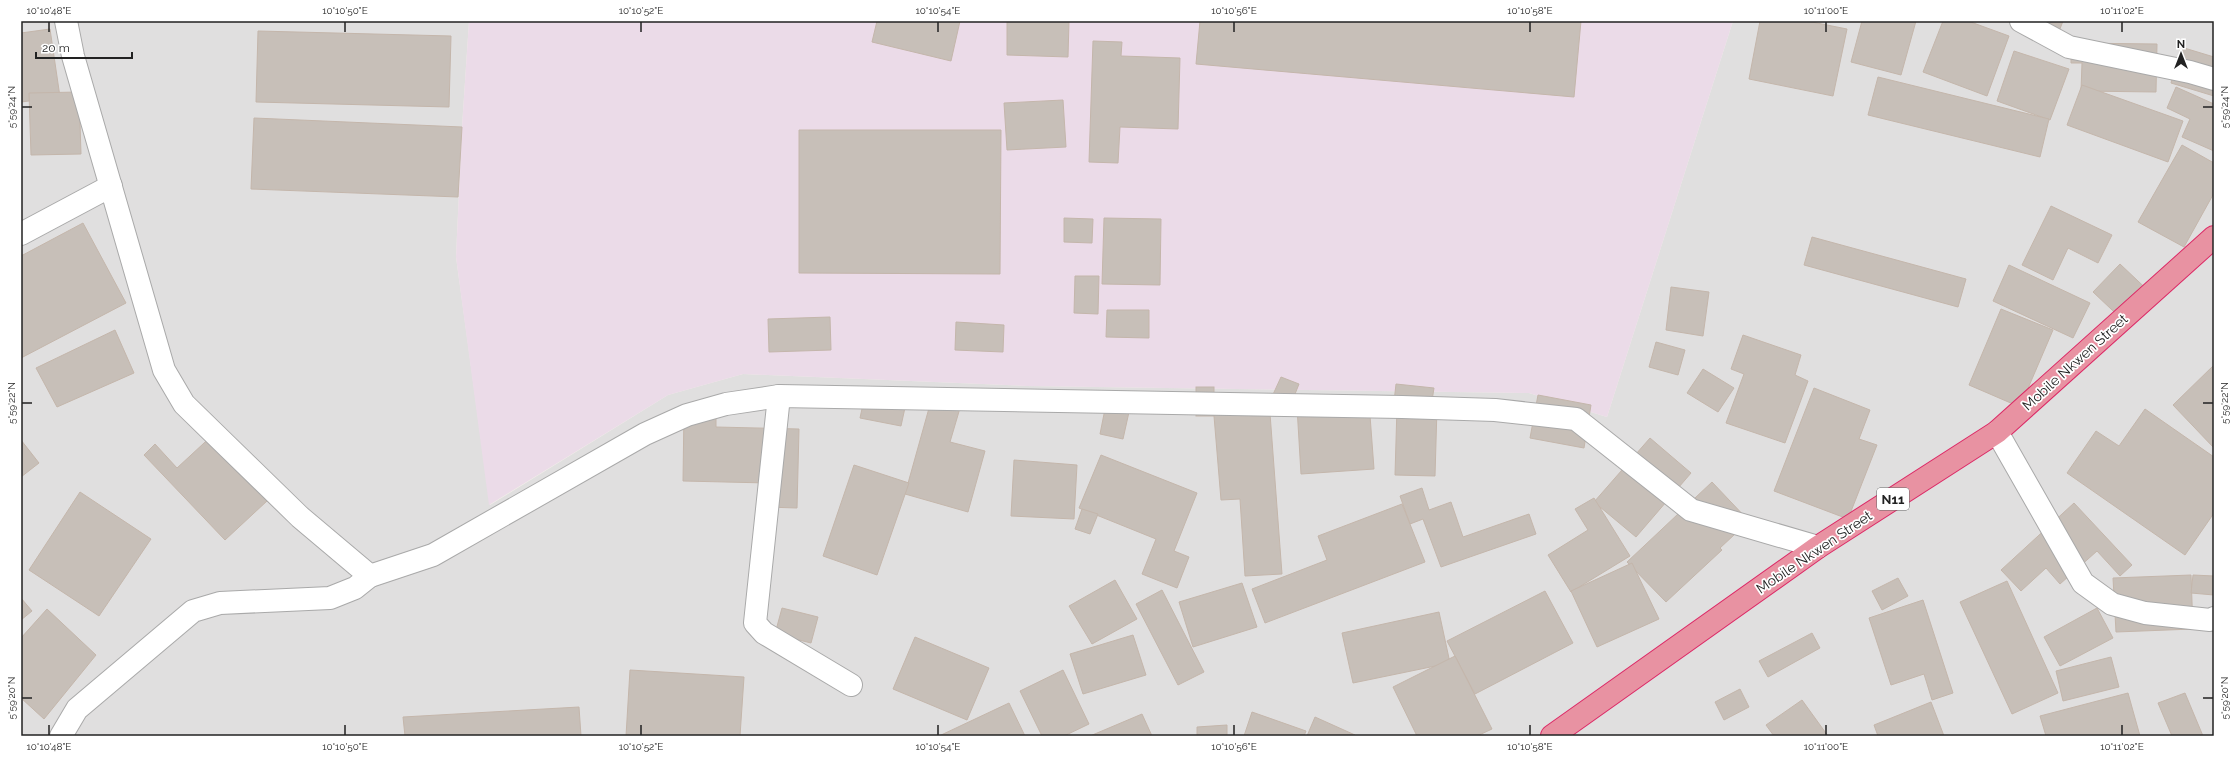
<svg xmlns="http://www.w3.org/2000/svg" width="2235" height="757" viewBox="0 0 2235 757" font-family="Raleway,sans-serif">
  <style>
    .residential { fill: #e0dfdf }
    .industrial { fill: #ebdbe8 }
    .building { fill: #c7bfb8; stroke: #c4b6ab }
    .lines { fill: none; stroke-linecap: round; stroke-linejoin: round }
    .street-casing { stroke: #a9a9a9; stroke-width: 24 }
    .highway-casing { stroke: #dc2a67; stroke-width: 24 }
    .street { stroke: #fff; stroke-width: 22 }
    .highway { stroke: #e892a2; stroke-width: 22 }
    .ticks { fill: none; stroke: #222; stroke-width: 1.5 }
    .labels { text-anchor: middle; stroke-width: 3.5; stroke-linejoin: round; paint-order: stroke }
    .shield { fill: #fff; stroke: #646464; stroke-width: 1 }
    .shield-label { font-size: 13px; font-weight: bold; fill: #222 }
    .street-label { font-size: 14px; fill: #222; stroke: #fff }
    .neatline { fill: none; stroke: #222; stroke-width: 1.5 }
    .ticks-label { font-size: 10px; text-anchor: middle; fill: #222 }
  </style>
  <rect width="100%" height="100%" fill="#f2efe9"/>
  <path class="residential" d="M21,21H469L462,127L456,257L490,505L668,395L743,374L1027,386L1529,393L1607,417L1733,21H2214V736H21Z"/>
  <path class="industrial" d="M469,21H1733L1607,417L1529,393L1027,386L743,374L668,395L489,505L456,257L462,127Z"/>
  <g class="building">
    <path d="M877,21H960L951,61L872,42Z"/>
    <path d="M1007,21H1069L1068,57L1007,55Z"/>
    <path d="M1200,21H1581L1574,97L1196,64Z"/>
    <path d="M1760,21H1807L1847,29L1833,96L1749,79Z"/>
    <path d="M1862,21H1916L1901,75L1851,62Z"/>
    <path d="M1943,21H1968L2009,36L1987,96L1923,72Z"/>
    <path d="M2024,21H2063L2058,34Z"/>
    <path d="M50,29L60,97L21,102V33Z"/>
    <path d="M258,31L451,36L449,107L256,102Z"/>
    <path d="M1093,41L1122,42L1121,56L1180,58L1178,129L1120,127L1118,163L1089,162Z"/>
    <path d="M2071,43L2157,44L2156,92L2081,91L2082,63H2071Z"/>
    <path d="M2181,47L2214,57V96L2171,83Z"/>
    <path d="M2014,51L2069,69L2050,120L1997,101Z"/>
    <path d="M1878,77L2049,119L2040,157L1868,115Z"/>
    <path d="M2082,85L2183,121L2168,162L2067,125Z"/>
    <path d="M2176,87L2214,104V151L2182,137L2190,119L2167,108Z"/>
    <path d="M79,92L81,154L31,155L29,93Z"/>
    <path d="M1063,100L1066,147L1007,150L1004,103Z"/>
    <path d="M254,118L462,127L458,197L251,189Z"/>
    <path d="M799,130H1001L1000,274L799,273Z"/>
    <path d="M2182,145L2214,163V193L2184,247L2138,222Z"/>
    <path d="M2051,206L2112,235L2098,263L2068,248L2053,280L2022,265Z"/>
    <path d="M1064,218L1093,219L1092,243L1064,242Z"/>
    <path d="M1104,218L1161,219L1160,285L1102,284Z"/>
    <path d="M83,223L126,303L21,358V256Z"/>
    <path d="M1812,237L1966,279L1958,307L1804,265Z"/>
    <path d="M2120,264L2156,298L2129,326L2093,292Z"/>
    <path d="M2009,265L2090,303L2073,338L1993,301Z"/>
    <path d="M1075,276H1099L1098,314L1074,313Z"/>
    <path d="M1671,287L1709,292L1703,336L1666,330Z"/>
    <path d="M2001,309L2053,330L2020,407L1969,385Z"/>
    <path d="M1107,310H1149V338L1106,337Z"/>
    <path d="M830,317L831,350L769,352L768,319Z"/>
    <path d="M956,322L1004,325L1003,352L955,350Z"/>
    <path d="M115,330L134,373L57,407L36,368Z"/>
    <path d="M1743,335L1801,355L1795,375L1808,381L1785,443L1726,423L1744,374L1731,369Z"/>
    <path d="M1656,342L1685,350L1678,375L1649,367Z"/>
    <path d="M2214,365V448L2173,405Z"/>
    <path d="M1703,369L1734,388L1718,412L1687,393Z"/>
    <path d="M1281,377L1299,384L1289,409L1270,401Z"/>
    <path d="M1396,384L1434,388L1431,407L1394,402Z"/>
    <rect x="1196" y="387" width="18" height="29"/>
    <path d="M1814,388L1870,410L1859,439L1877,445L1848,519L1774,491Z"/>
    <path d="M865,395L906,403L901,426L860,418Z"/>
    <path d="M1538,395L1591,405L1584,448L1530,438Z"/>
    <path d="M1107,399L1131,403L1123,439L1100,434Z"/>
    <path d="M1269,400L1282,574L1245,576L1240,499L1221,500L1213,404Z"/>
    <path d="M931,401L960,408L950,442L985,451L968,512L905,494Z"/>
    <path d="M1369,402L1374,469L1301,474L1297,407Z"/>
    <path d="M1397,407L1437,408L1435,476L1395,475Z"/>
    <path d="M2145,409L2214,457V513L2185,555L2067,473L2096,431L2119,446Z"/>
    <path d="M684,410H716V427L799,429L797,508L766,507L767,483L683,481Z"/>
    <path d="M217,431L249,482L267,501L225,540L144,455L155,444L177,468Z"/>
    <path d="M1650,438L1691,473L1636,537L1594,502Z"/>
    <path d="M21,440L39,463L21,477Z"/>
    <path d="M1101,455L1197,493L1174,551L1189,557L1177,588L1142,574L1156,539L1079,508Z"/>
    <path d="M1014,460L1077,465L1074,519L1011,516Z"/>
    <path d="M854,465L909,483L877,575L823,556Z"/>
    <path d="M1712,482L1749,521L1720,548L1722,550L1666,602L1627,562Z"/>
    <path d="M1422,488L1429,510L1451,502L1463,537L1529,514L1536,534L1441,567L1423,519L1410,524L1400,496Z"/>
    <path d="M80,492L151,539L99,616L29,570Z"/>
    <path d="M1594,498L1630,556L1571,592L1548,555L1588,530L1575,509Z"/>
    <path d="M2074,503L2132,565L2120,576L2097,551L2060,584L2046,568L2021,591L2001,570Z"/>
    <path d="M1402,504L1425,562L1265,623L1252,589L1327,560L1318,536Z"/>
    <path d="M1082,509L1098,514L1090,534L1075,529Z"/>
    <path d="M1632,563L1659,619L1597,647L1571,591Z"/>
    <path d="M2191,575L2193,629L2116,632L2113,578Z"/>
    <path d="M2193,575L2214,576V595L2191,593Z"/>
    <path d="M1898,578L1908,596L1882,610L1872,591Z"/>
    <path d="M1115,580L1137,619L1092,644L1069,606Z"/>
    <path d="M2007,581L2058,693L2012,714L1960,602Z"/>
    <path d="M1242,583L1257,627L1193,647L1179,602Z"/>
    <path d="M1162,590L1204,672L1178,685L1136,604Z"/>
    <path d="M1545,591L1573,643L1475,694L1447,641Z"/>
    <path d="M21,598L32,611L21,620Z"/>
    <path d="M1923,600L1953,693L1932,700L1924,674L1891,685L1869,618Z"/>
    <path d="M782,608L818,617L811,643L775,634Z"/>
    <path d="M2097,608L2113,638L2060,666L2044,637Z"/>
    <path d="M47,609L96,655L44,719L21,698V638Z"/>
    <path d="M1439,612L1450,663L1353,683L1342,633Z"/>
    <path d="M1812,633L1820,648L1768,677L1759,661Z"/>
    <path d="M1133,635L1146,675L1083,694L1070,654Z"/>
    <path d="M915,637L989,668L967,720L893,689Z"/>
    <path d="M1455,656L1492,729L1477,736H1417L1393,687Z"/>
    <path d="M2111,657L2119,687L2063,701L2056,671Z"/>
    <path d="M630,670L744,677L740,736H626Z"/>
    <path d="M1063,670L1089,724L1064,736H1042L1020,691Z"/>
    <path d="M1740,689L1749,707L1724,720L1715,702Z"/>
    <path d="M2128,693L2140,736H2046L2040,716Z"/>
    <path d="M2185,693L2203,736H2172L2158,703Z"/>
    <path d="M1802,700L1828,736H1774L1766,725Z"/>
    <path d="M1931,702L1944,736H1878L1874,725Z"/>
    <path d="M1009,703L1025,736H939Z"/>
    <path d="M579,707L581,736H405L403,717Z"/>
    <path d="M1252,712L1306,731L1304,736H1244Z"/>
    <path d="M1142,714L1152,736H1090Z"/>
    <path d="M1315,717L1355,735L1307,736Z"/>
    <path d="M1227,725V736H1197V727Z"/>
  </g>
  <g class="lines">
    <g class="street-casing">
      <g id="street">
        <path d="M66,21L73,56L164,370L184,404L300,517L370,576L433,555L645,434L687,415L726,404L779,396L1402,407L1495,410L1576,419L1691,510L1818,547"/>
        <path d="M2021,21L2069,47L2190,72L2214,79"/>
        <path d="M21,234L111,186"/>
        <path d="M779,396L755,623L764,633L851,685"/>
        <path d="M1997,432L2083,583L2112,604L2145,613L2210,620L2214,618"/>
        <path d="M61,736L77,709L193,611L220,603L330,598L355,588L370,576"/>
      </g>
    </g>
    <g class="highway-casing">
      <path id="highway" d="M1552,736L1818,547L1997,432L2214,237"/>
    </g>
    <use href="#street" class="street"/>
    <use href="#highway" class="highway"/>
  </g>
  <path class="ticks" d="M49,22V32M345,22V32M641,22V32M938,22V32M1234,22V32M1530,22V32M1826,22V32M2122,22V32M22,107H32M2203,107H2213M22,403H32M2203,403H2213M22,698H32M2203,698H2213M49,725V735M345,725V735M641,725V735M938,725V735M1234,725V735M1530,725V735M1826,725V735M2122,725V735"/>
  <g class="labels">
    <rect class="shield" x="1877" y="488" width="32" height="22" rx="3"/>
    <g class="shield-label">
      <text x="1893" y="504">N11</text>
    </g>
    <g class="street-label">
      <text transform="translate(2075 362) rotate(-42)" y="5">Mobile Nkwen Street</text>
      <text transform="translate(1814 552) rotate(-34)" y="5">Mobile Nkwen Street</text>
    </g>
  </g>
  <rect width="2235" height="757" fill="none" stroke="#ffffff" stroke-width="44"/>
  <g transform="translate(2181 54)" stroke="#ffffff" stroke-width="3" paint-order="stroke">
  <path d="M0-3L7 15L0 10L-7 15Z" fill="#222222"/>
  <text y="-6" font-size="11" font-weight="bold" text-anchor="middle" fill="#222222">N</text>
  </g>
  <path d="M36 52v6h96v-6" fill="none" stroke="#222222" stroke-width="2"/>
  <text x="42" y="52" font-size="12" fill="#222222" stroke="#ffffff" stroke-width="3" paint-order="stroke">20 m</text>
  <rect x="22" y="22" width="2191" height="713" class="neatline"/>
  <g class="ticks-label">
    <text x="49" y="14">10°10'48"E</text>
    <text x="345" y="14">10°10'50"E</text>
    <text x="641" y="14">10°10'52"E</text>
    <text x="938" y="14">10°10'54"E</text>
    <text x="1234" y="14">10°10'56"E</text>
    <text x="1530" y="14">10°10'58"E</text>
    <text x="1826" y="14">10°11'00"E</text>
    <text x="2122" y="14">10°11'02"E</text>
    <text transform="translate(11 107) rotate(-90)" y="4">5°59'24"N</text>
    <text transform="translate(2224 107) rotate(-90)" y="4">5°59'24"N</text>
    <text transform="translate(11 403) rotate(-90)" y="4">5°59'22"N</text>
    <text transform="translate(2224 403) rotate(-90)" y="4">5°59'22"N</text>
    <text transform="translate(11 698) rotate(-90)" y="4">5°59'20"N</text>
    <text transform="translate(2224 698) rotate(-90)" y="4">5°59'20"N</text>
    <text x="49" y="750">10°10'48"E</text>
    <text x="345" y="750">10°10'50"E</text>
    <text x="641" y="750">10°10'52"E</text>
    <text x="938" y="750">10°10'54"E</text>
    <text x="1234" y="750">10°10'56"E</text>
    <text x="1530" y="750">10°10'58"E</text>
    <text x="1826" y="750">10°11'00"E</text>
    <text x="2122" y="750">10°11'02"E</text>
  </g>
</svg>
